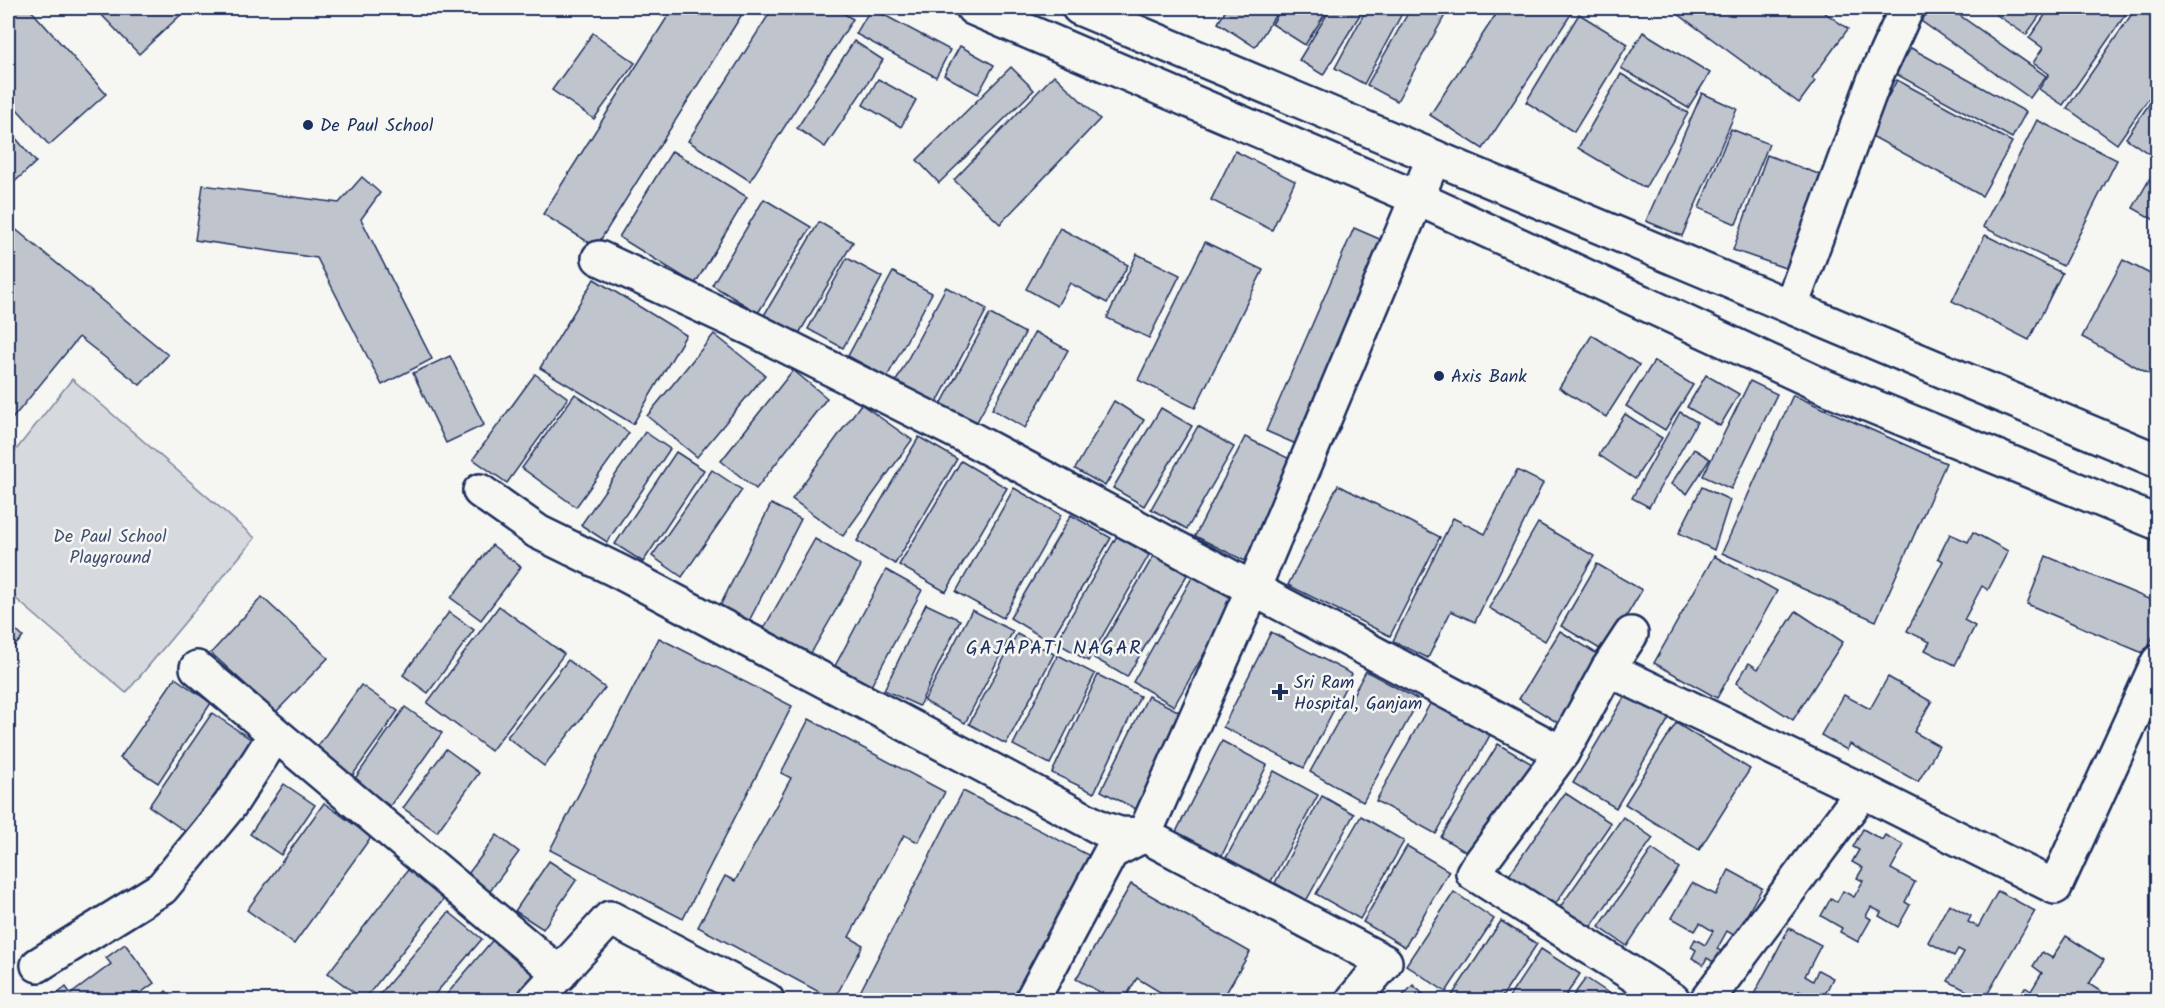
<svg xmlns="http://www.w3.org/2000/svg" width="2165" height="1008" viewBox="0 0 2165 1008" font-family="Kalam,sans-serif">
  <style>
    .green { fill: #d6d9dd; stroke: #78849e; stroke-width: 1.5 }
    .building { fill: #c0c4cd; stroke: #1b2f5e; stroke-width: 1.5 }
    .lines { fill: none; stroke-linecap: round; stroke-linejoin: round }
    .minor-casing { stroke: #1b2f5e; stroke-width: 38 }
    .trunk-casing { stroke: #1b2f5e; stroke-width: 38 }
    .minor { stroke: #f6f6f2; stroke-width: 33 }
    .trunk { stroke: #f6f6f2; stroke-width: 33 }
    .poi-dot { fill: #1b2f5e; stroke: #f6f6f2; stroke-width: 2 }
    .labels { text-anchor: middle; stroke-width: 5; stroke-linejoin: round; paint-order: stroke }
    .poi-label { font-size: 18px; fill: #1b2f5e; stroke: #f6f6f2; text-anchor: start }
    .park-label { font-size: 18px; fill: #405177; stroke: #f6f6f2 }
    .neighbourhood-label { font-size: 20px; letter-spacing: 1.5px; fill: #1b2f5e; stroke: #f6f6f2 }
  </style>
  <rect width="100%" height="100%" fill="#f6f6f2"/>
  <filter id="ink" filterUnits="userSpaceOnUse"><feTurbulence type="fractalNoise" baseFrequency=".0167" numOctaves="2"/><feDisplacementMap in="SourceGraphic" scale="12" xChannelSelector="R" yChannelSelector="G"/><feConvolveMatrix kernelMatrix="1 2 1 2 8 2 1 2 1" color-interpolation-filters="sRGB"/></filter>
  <g filter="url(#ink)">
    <path class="green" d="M72,379L255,538L126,693L8,592V460Z"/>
    <g class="building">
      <path d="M8,8H29L106,94L49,145L8,99Z"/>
      <path d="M95,8H188L139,54Z"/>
      <path d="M673,8H746L596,247L543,214Z"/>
      <path d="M773,8H834L853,19L750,181L688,141Z"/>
      <path d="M871,8L950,50L936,77L856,34Z"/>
      <path d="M1227,8H1280L1255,47L1218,23Z"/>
      <path d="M1282,8H1329L1305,45L1272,24Z"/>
      <path d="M1331,8H1364L1323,75L1299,60Z"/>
      <path d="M1367,8H1405L1364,84L1335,68Z"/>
      <path d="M1411,8H1449L1397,101L1367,85Z"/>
      <path d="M1500,8H1575L1483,149L1430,115Z"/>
      <path d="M1676,8H1818L1848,29L1812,78L1815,81L1799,103L1674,11Z"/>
      <path d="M1931,8H1949L2046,76L2030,98L1921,21Z"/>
      <path d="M1994,8H2045L2026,35L1991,11Z"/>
      <path d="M2050,8H2130L2063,105L2039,89L2049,74L2033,63L2043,48L2029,38Z"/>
      <path d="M2136,8H2158V85L2117,144L2067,108Z"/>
      <path d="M1579,14L1628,44L1574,132L1526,102Z"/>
      <path d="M1643,32L1710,73L1688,108L1621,68Z"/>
      <path d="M593,33L635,63L594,119L552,90Z"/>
      <path d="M854,41L883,60L825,147L797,128Z"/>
      <path d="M960,46L994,65L978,94L944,75Z"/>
      <path d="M1911,48L2026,112L2012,138L1896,74Z"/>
      <path d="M1011,67L1034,90L939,183L917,160Z"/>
      <path d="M1621,74L1688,113L1645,188L1578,148Z"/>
      <path d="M1054,75L1100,119L1000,224L954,180Z"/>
      <path d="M878,79L916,100L901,127L863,105Z"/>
      <path d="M1897,80L2012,142L1982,196L1868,134Z"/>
      <path d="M2158,91V160L2126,138Z"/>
      <path d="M1702,93L1737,109L1682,236L1646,221Z"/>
      <path d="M2037,120L2117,160L2063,266L1983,227Z"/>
      <path d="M8,129L36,162L8,188Z"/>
      <path d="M1731,129L1769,144L1736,224L1699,208Z"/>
      <path d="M672,151L747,197L695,284L619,237Z"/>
      <path d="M1235,151L1295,181L1272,230L1211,200Z"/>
      <path d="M1767,155L1824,176L1791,270L1733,250Z"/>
      <path d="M2156,168L2158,169V222L2133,208Z"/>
      <path d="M362,177L380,193L361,219L432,359L382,385L317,258L195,240L203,185L339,203Z"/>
      <path d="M764,199L811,227L758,313L712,285Z"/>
      <path d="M819,222L853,242L797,337L763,317Z"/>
      <path d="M8,223L168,355L140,385L79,337L8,424V289L14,281L8,276Z"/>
      <path d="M1060,228L1128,265L1107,303L1070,283L1057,306L1026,289Z"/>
      <path d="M1354,228L1384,241L1296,444L1266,431Z"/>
      <path d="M1985,235L2062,273L2029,340L1952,301Z"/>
      <path d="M1205,242L1263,270L1195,408L1138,380Z"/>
      <path d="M1137,254L1180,275L1149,338L1107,318Z"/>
      <path d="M847,258L882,277L843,348L808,329Z"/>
      <path d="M2123,260L2158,278V368L2153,376L2082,337Z"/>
      <path d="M893,272L932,293L887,377L848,356Z"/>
      <path d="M594,279L686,335L633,424L540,368Z"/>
      <path d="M946,287L987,309L934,408L893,387Z"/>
      <path d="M990,314L1025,333L973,429L938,410Z"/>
      <path d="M1035,332L1068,350L1025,428L992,409Z"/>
      <path d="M714,334L765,375L697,457L647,416Z"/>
      <path d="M1592,335L1639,365L1606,417L1559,388Z"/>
      <path d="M450,356L484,425L446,443L413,373Z"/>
      <path d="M1654,361L1693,385L1665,430L1626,406Z"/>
      <path d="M793,370L827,398L756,489L721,461Z"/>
      <path d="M535,374L568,398L507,483L473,459Z"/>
      <path d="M1706,375L1739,394L1720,426L1687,407Z"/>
      <path d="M1750,381L1777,394L1731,489L1703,476Z"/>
      <path d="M575,394L629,433L576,507L522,468Z"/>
      <path d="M1793,395L1946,463L1876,621L1722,553Z"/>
      <path d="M1114,401L1144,420L1105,486L1075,469Z"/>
      <path d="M861,404L912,440L843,536L792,499Z"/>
      <path d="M1161,408L1192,426L1144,506L1113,488Z"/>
      <path d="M1680,412L1697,422L1649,507L1632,498Z"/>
      <path d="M1625,414L1662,438L1635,479L1599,455Z"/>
      <path d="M1198,426L1234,447L1187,529L1151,509Z"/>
      <path d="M645,432L670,449L607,542L581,525Z"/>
      <path d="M919,437L957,459L895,564L857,541Z"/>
      <path d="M1245,437L1296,462L1247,562L1195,536Z"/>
      <path d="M1694,449L1710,459L1687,494L1671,484Z"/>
      <path d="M676,452L704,470L643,562L615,544Z"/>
      <path d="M961,461L1007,488L946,592L899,565Z"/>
      <path d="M712,470L742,490L682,577L652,556Z"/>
      <path d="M1517,470L1543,483L1475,622L1451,611L1428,658L1393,641L1453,518L1485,534Z"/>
      <path d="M1338,485L1440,537L1390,636L1288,585Z"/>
      <path d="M1702,487L1730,500L1714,550L1679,533Z"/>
      <path d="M1014,488L1061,515L1003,618L956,592Z"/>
      <path d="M771,504L801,519L746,627L717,612Z"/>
      <path d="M1071,515L1111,538L1050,642L1010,618Z"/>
      <path d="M1538,523L1594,556L1545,641L1489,608Z"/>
      <path d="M1973,532L2008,551L1988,590L1982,586L1964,620L1975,626L1955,665L1925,650L1930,642L1907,631L1943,561L1938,558L1950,534L1968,542Z"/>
      <path d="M1117,536L1149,555L1088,661L1056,642Z"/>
      <path d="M815,539L861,566L810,655L764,628Z"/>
      <path d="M492,545L521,567L481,620L451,598Z"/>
      <path d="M1154,555L1187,575L1127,677L1094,658Z"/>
      <path d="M1714,556L1777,591L1717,698L1654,663Z"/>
      <path d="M2046,556L2158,603V625L2145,654L2027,604Z"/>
      <path d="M1597,564L1642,590L1605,652L1561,626Z"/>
      <path d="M886,570L922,590L871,686L835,666Z"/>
      <path d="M1194,574L1236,598L1174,706L1133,682Z"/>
      <path d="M262,597L328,658L276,712L211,653Z"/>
      <path d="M926,604L960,620L919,706L884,690Z"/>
      <path d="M499,606L564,654L491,751L427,703Z"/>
      <path d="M972,610L1013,631L965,723L924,701Z"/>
      <path d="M1796,611L1843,642L1793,720L1736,683L1749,663L1758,669Z"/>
      <path d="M449,612L474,630L428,693L403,675Z"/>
      <path d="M8,623L23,637L8,653Z"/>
      <path d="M1560,631L1604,658L1563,726L1519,699Z"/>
      <path d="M1271,632L1352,674L1304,768L1223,727Z"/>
      <path d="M1017,634L1054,654L1006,744L969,724Z"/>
      <path d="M659,638L792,706L683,919L550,850Z"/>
      <path d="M1058,655L1095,674L1050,764L1013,745Z"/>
      <path d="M568,660L605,688L544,766L507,737Z"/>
      <path d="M1366,671L1419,700L1363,802L1310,772Z"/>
      <path d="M1098,675L1140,696L1094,793L1052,773Z"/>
      <path d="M1888,677L1932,702L1914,732L1939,746L1918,782L1850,744L1847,750L1821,735L1844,695L1870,709Z"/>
      <path d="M175,678L211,703L158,783L120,758Z"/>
      <path d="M361,685L398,711L352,776L315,750Z"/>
      <path d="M1629,689L1671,715L1616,808L1573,783Z"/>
      <path d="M1148,696L1184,714L1136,809L1101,791Z"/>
      <path d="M1431,702L1490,735L1436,834L1376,801Z"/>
      <path d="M405,707L442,733L390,806L354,780Z"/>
      <path d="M212,713L252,740L189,834L149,806Z"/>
      <path d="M809,719L945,792L918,842L904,835L849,937L863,945L834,1000L698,927L725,876L735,881L791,778L781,773Z"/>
      <path d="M1676,723L1750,769L1699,850L1625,804Z"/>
      <path d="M1222,741L1267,765L1218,863L1172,840Z"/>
      <path d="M1498,744L1532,764L1474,857L1441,837Z"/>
      <path d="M446,749L479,773L437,832L403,808Z"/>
      <path d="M1274,771L1318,795L1270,883L1226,858Z"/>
      <path d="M284,784L315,805L281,855L250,834Z"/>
      <path d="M963,791L1094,858L1022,1000H856Z"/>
      <path d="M1565,793L1611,823L1552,909L1507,878Z"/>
      <path d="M1322,796L1354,814L1306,901L1275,883Z"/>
      <path d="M324,803L371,837L294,944L247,910Z"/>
      <path d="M1361,816L1404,841L1360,919L1316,894Z"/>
      <path d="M1623,817L1653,838L1588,931L1558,910Z"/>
      <path d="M1863,829L1882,840L1885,835L1904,845L1891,869L1915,882L1905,902L1910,905L1898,927L1879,916L1881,912L1871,907L1866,916L1871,919L1858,942L1840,932L1842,928L1821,916L1831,898L1837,902L1843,891L1854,897L1863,881L1857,878L1863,868L1852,862L1859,850L1853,847Z"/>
      <path d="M497,835L519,852L487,895L465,878Z"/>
      <path d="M1407,846L1449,871L1405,947L1363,922Z"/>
      <path d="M1652,849L1679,868L1627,946L1599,927Z"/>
      <path d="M549,861L577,879L543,929L515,911Z"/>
      <path d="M411,866L447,895L364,1000L328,973Z"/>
      <path d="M1729,870L1762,888L1744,920L1751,924L1742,940L1727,931L1717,949L1732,957L1725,969L1707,958L1703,965L1692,958L1696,950L1691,947L1695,939L1705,945L1713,931L1700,923L1695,931L1672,918L1692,883L1716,895Z"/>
      <path d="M1131,884L1250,952L1222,1000H1156L1160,992L1137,978L1124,1000H1114L1076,979Z"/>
      <path d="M1998,891L2035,911L1984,1000L1948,981L1964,952L1958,949L1954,956L1928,942L1949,904L1971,916L1968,922L1978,927Z"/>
      <path d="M1454,892L1494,919L1446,992L1406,965Z"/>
      <path d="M449,912L482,939L430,1000H375Z"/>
      <path d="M1501,921L1537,944L1500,1000H1449Z"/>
      <path d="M1789,928L1821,945L1805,976L1813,981L1818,970L1833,978L1822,1000H1802L1805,994L1799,991L1794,1000H1751Z"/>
      <path d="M496,936L541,973L518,1000H442Z"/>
      <path d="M2066,936L2104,960L2089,984L2114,1000H2017L2025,987L2031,991L2042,973L2033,966L2042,952L2052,958Z"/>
      <path d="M125,944L154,983L131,1000L50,999L66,987L71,994L111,964L106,958Z"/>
      <path d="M1541,949L1580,974L1563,1000H1507Z"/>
      <path d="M1586,978L1619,1000H1570Z"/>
      <path d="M1413,985L1430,1000H1399Z"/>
      <path d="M166,991L176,1000H157Z"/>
    </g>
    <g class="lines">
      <g class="minor-casing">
        <g id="minor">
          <path d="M599,258L752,329L975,441L1562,753L1608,669L1631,634"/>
          <path d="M1791,306L1875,78L1907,8"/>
          <path d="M480,491L538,532L620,572L1101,828L1120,834L1144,835L1385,962L1353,1000"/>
          <path d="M197,668L560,974"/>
          <path d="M1608,669L1863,791L2055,887L2158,662"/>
          <path d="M1562,753L1473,873L1673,1000"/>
          <path d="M38,965L162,888L230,805L275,735"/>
          <path d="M535,1000L610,918L767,1000"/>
          <path d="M1032,1000L1111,852L1144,835L1253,589L1434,157"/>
          <path d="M1707,1000L1863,791"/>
        </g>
      </g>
      <g class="trunk-casing">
        <g id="trunk">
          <path d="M973,8L1417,198L1823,386L2158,523"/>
          <path d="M1079,8L2158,461"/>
        </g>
      </g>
      <use href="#minor" class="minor"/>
      <use href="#trunk" class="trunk"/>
    </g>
  </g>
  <g class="poi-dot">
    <circle cx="308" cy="125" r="6"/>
    <circle cx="1439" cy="376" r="6"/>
    <path d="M1277 683h6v6h6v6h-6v6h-6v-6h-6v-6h6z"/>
  </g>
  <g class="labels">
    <g class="poi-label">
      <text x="320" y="131">De Paul School</text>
      <text x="1451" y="382">Axis Bank</text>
      <text x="1294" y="688">Sri Ram<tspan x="1294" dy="21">Hospital, Ganjam</tspan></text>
    </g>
    <g class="park-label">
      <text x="110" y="542">De Paul School<tspan x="110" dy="21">Playground</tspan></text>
    </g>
    <g class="neighbourhood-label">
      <text x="1054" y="654">GAJAPATI NAGAR</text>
    </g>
  </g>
  <rect width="2165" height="1008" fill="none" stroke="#f6f6f2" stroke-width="30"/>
  <rect x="15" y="15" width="2135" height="978" fill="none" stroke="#1b2f5e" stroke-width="2" filter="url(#ink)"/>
</svg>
